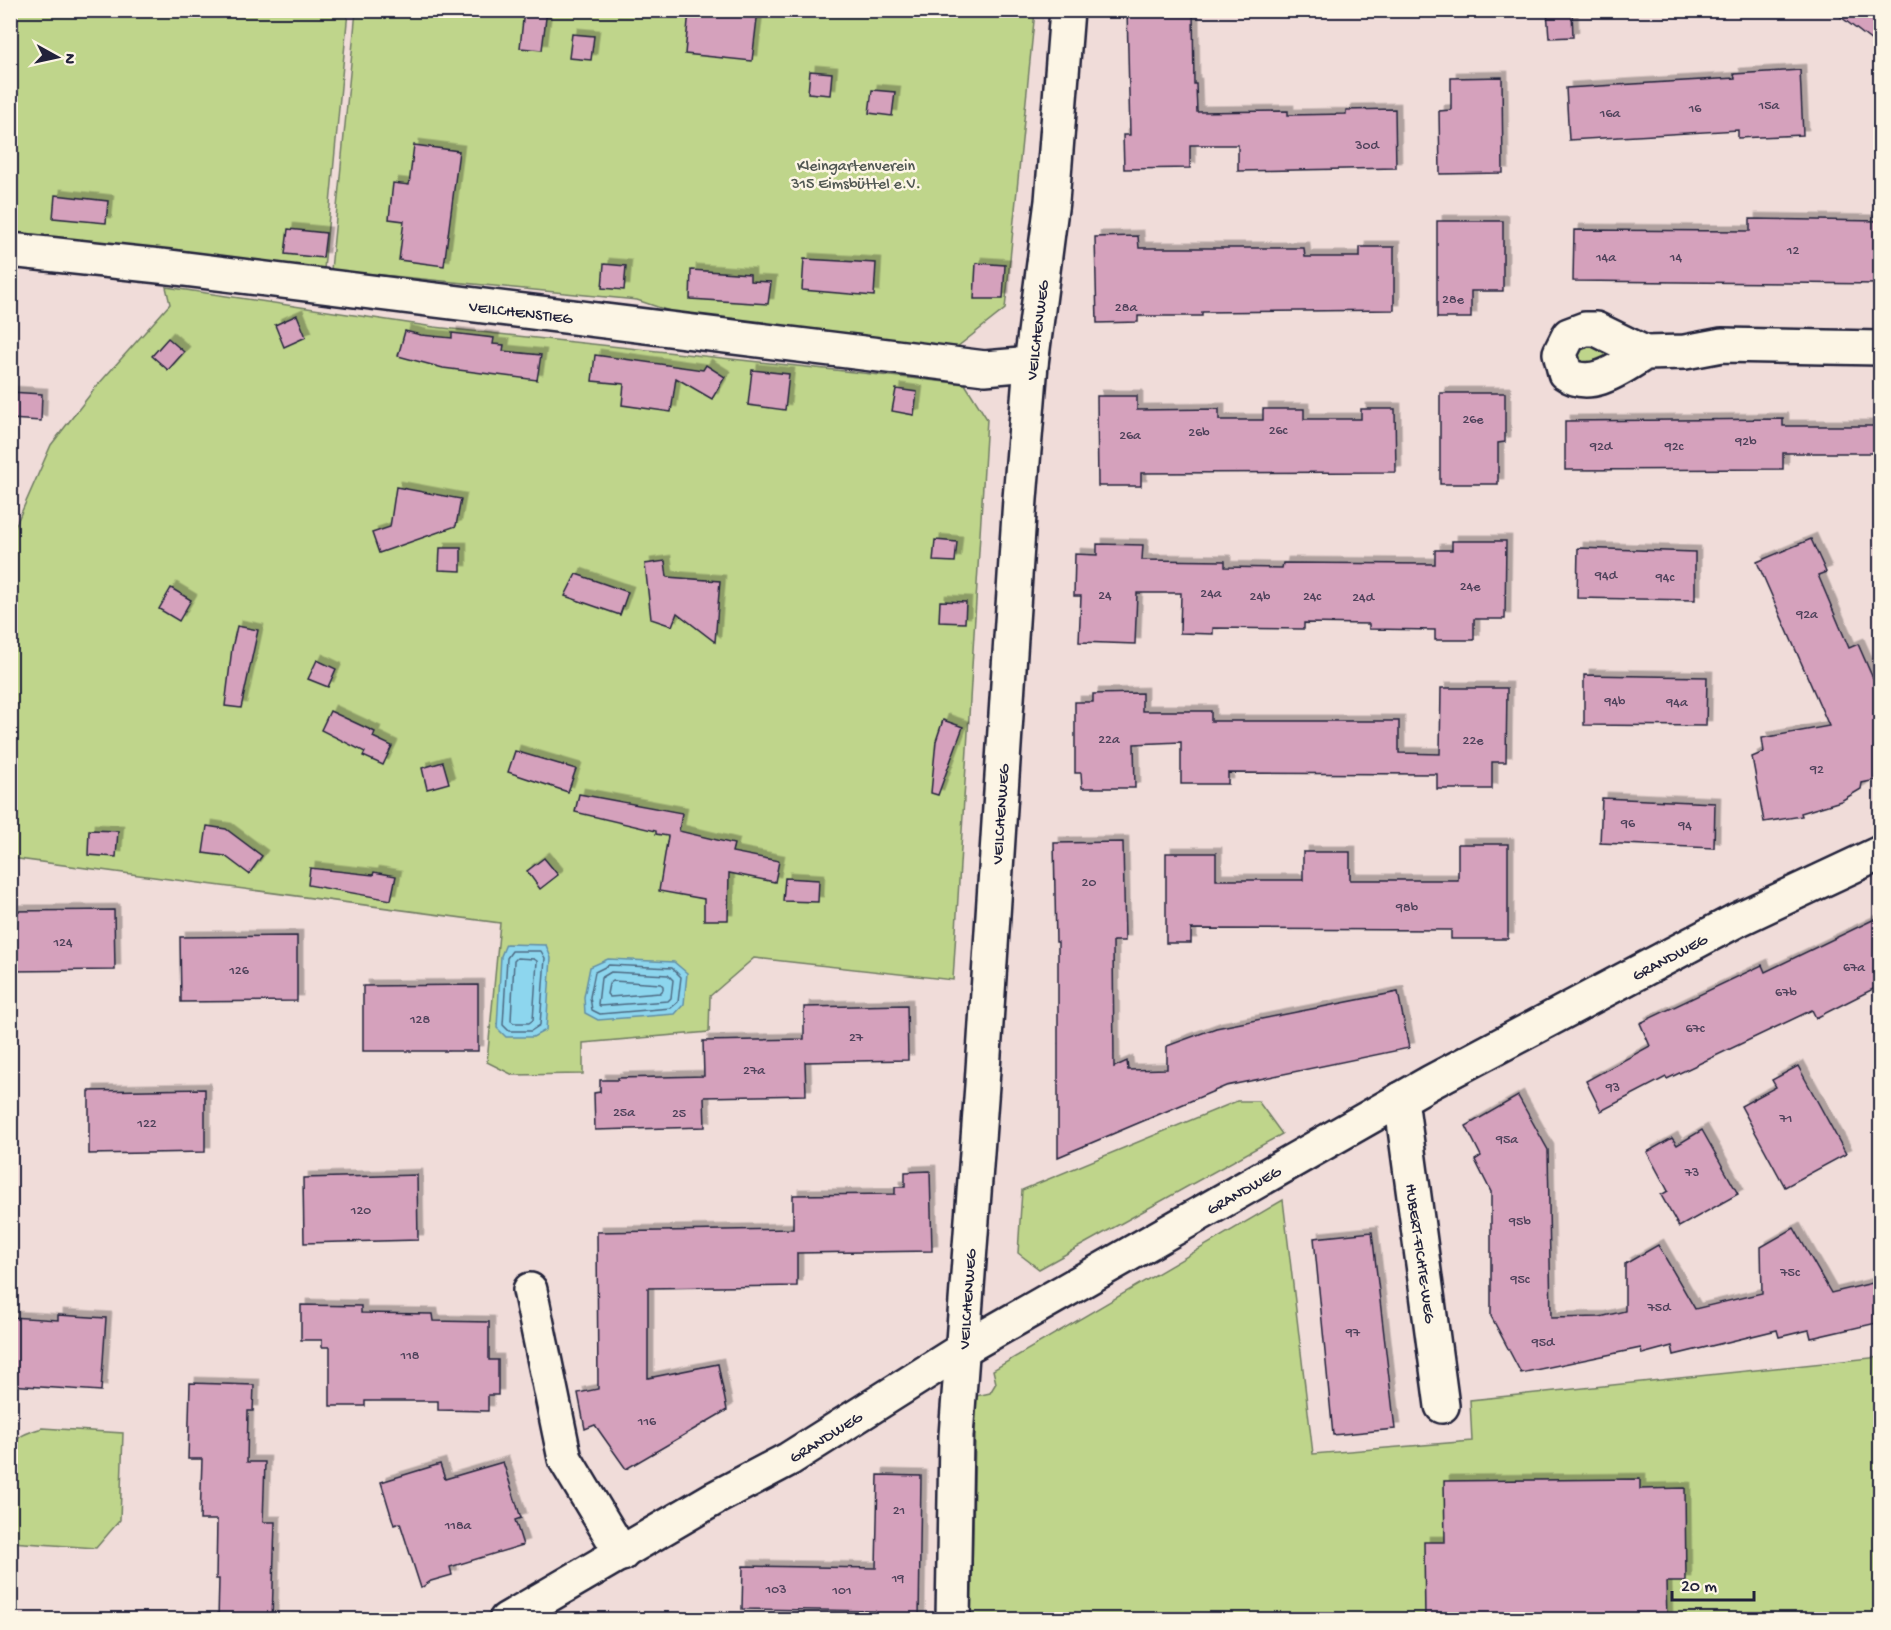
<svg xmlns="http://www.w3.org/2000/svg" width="1891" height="1630" viewBox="0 0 1891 1630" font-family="'Gochi Hand',sans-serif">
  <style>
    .green { fill: #bfd58b; stroke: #707c63; stroke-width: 1.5 }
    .water { fill: #8dd6ee; stroke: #628ea6; stroke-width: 1.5 }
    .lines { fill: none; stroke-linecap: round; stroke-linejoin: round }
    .shore { stroke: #4d6a83; stroke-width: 1.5 }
    .building { fill: #d5a1bc; stroke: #22223b; stroke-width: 1.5; filter: url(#shadow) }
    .minor-casing { stroke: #22223b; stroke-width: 38 }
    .minor { stroke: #fcf5e5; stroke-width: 33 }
    .labels { text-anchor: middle; stroke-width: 5; stroke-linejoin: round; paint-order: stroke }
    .number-label { font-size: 14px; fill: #4f425b }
    .park-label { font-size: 16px; fill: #515853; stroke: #fcf5e5 }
    .street-label { font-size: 16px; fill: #22223b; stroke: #fcf5e5 }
  </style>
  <defs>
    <filter id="shadow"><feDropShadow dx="5.5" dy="-5.5" stdDeviation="0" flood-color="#0004"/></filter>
  </defs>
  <rect width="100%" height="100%" fill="#f0dcd9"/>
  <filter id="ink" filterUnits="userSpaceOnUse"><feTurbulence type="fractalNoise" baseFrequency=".0167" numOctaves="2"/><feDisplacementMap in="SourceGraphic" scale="12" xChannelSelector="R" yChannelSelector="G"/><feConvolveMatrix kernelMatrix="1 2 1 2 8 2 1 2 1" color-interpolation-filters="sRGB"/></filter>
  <g filter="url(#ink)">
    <g class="green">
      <path d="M11,11H348L323,280L11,236Z"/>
      <path d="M356,11H1035L1005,309L957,347L684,316L637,300L331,270Z"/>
      <path d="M166,287L434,327L965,384L987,419L953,980L754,958L710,996L709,1032L583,1043V1074L513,1075L487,1062L500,923L11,858V536L51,445L96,387L170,304Z"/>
      <path d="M1581,340L1623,352L1592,364L1582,363L1577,352Z"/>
      <path d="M1237,1101H1258L1282,1134L1039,1269L1018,1253L1022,1190Z"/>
      <path d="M1283,1200L1313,1454L1472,1441L1470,1400L1880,1357V1619L971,1620L976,1396L990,1393L996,1383L993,1370Z"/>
      <path d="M42,1428L123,1433L120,1520L96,1548L11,1542V1448C17,1435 29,1432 42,1428Z"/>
    </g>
    <g class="water">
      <path d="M506,944L546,945L551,958L546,1030L533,1037H506L497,1028L501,956Z"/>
      <path d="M608,959L674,962L687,973L684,1004L675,1014L598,1020L585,1013L584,997L590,967Z"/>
    </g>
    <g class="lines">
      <g class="shore">
        <path d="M512,951H541L545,958L540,1025L531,1031H509L503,1025L507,958Z"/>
        <path d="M517,958L534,959L537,961L533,1020L529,1023H514L511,1021L514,961Z"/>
        <path d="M609,965L672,968L681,977L678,1002L671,1008L600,1014L592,1010L590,997L595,972Z"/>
        <path d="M611,972L668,975L673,980L671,998L668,1001L600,1006L598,1004L601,978Z"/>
        <path d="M613,981L661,984L663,986V990L660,993L610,997L607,994L609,984Z"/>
      </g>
    </g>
    <g class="building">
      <path d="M524,10H547L542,50L520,48Z"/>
      <path d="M689,10H758L752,61L685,54Z"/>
      <path d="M1127,10H1193L1194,84H1196L1197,112L1288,111V115L1346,114V110L1395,109L1396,168L1238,171V145H1190V168L1124,169L1123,135H1130Z"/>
      <path d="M1547,10H1572L1573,37L1549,38Z"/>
      <path d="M1832,10H1881V48Z"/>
      <path d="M572,34L594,36L591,60L569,58Z"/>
      <path d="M1800,70L1803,135L1738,138V130L1569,140L1566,88L1735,78L1734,74Z"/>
      <path d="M810,71L832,73L830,95L808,93Z"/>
      <path d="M1502,77L1503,173L1440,174L1439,111L1451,110V78Z"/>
      <path d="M872,90L895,92L892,116L869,113Z"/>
      <path d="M414,145L459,151L444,266L399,260L404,221L389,219L393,183L409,185Z"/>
      <path d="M55,195L108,201L106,223L53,218Z"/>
      <path d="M1750,219L1881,221V284L1573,281L1574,230L1750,231Z"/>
      <path d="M1437,221H1503V291H1471V318H1437Z"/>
      <path d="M288,229L326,233L323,258L285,254Z"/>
      <path d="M1138,236L1139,248H1304L1305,257H1360V247H1394V310L1202,312V316H1138V322L1097,323L1095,237Z"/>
      <path d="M804,259L876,263L874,296L802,290Z"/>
      <path d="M976,263L1005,265L1003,299H974Z"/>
      <path d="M604,264L626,266L624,290L602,288Z"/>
      <path d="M691,270L750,274V281L771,282L768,304L690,299Z"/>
      <path d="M297,315L306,337L284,347L275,325Z"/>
      <path d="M405,331L421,335L452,338V333L494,338L493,344L504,345L503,351L541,355L537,380L443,368L398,356Z"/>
      <path d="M168,338L184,352L168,370L152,356Z"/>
      <path d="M595,355L703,370L706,365L725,377L712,399L676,378L671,412L622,405L624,384L592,381Z"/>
      <path d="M752,370L789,374L785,410L748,405Z"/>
      <path d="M896,389L917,392L914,415L892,411Z"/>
      <path d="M10,392L42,394L41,421L10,419Z"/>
      <path d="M1440,393H1505V442L1498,443V484H1440Z"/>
      <path d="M1097,396H1137V410L1219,409V420H1263V409H1304V419H1361V409H1395L1396,472L1141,473V486H1098Z"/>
      <path d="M1783,419V426H1875L1874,453H1783V469L1565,470V421Z"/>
      <path d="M396,487L461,499L456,526L379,553L372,533L390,527Z"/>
      <path d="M1811,539L1826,572L1818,575L1849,648L1858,644L1881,697V779L1862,783L1861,789L1841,801L1801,813L1802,816L1764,822L1752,757L1764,752L1762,738L1829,726L1757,562Z"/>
      <path d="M935,540L957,542L955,562L933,561Z"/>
      <path d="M1452,541H1506L1505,619H1474V640H1435V630L1369,629V624L1304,623V629L1213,628V634L1180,633L1181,593H1137L1135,644L1079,642L1081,596H1074L1075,554L1097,555V544L1143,545L1142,560L1225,561V567L1282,568L1283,563L1435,564V550H1452Z"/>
      <path d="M440,548H461V571L439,570Z"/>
      <path d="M1578,548L1695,552V600L1577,598Z"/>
      <path d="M665,561L667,577L720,581L715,642L677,613L672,626L651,619L645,564Z"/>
      <path d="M576,574L628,592L620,615L565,596Z"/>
      <path d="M171,588L191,600L179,621L159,609Z"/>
      <path d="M940,601L966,602L965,623L939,622Z"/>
      <path d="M237,626L258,630L241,708L225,706L232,648Z"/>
      <path d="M317,660L336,669L328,687L308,679Z"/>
      <path d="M1584,675L1707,677L1706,726L1584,725Z"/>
      <path d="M1441,688H1507L1506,762H1492V789H1437V774L1228,773V784H1181V742L1134,744L1135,788H1082L1081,773H1075V702H1093V694L1142,693V711H1211V721H1399V753L1440,754Z"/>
      <path d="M330,711L375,732L373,737L392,746L383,765L363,756L365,752L321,730Z"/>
      <path d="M943,720L963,727L938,795L931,793L936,741Z"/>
      <path d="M515,751L576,769L568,792L508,772Z"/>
      <path d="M443,762L449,783L427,789L422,768Z"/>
      <path d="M579,794L682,813L679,831L734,844L732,852L779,861L775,882L729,873L728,920H704V899L659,891L668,836L656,834V831L575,812Z"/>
      <path d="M1602,798L1715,803L1714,848L1600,843Z"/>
      <path d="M207,826L226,829L262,856L249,874L225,856L203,853Z"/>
      <path d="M89,830L118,831L116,857L88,855Z"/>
      <path d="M1123,842L1125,941H1113L1114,1067L1127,1061L1128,1070L1167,1069V1046L1216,1028L1398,992L1409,1048L1226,1086L1058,1157V942H1056L1054,843Z"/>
      <path d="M1458,844H1508V939H1451V930L1191,929V943H1166V853H1216V880H1303V852H1350V880H1458Z"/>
      <path d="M544,858L558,875L540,889L527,871Z"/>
      <path d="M310,868L373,875L374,872L396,876L391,900L308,885Z"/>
      <path d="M785,878L819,880L818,902L783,901Z"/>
      <path d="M114,910L115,970L10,971V911Z"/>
      <path d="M1881,916V985L1816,1018L1812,1010L1667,1079L1666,1077L1601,1111L1586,1081L1650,1046L1640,1023L1762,965L1765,972Z"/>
      <path d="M297,936V1001L181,1002L180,937Z"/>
      <path d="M478,985V1051H363V986Z"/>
      <path d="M907,1005L908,1060L805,1062L806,1095L704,1097L705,1127L595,1130L594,1093L600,1092V1080H618V1078L704,1076L703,1041L804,1039V1007Z"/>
      <path d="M1798,1066L1846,1154L1785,1187L1741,1106L1776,1087L1772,1080Z"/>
      <path d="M205,1089V1152L89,1154V1091Z"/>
      <path d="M1518,1096L1548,1150L1551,1318L1600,1317L1625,1311V1264L1658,1245L1695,1309L1762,1293L1761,1247L1794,1228L1831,1293L1881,1281V1322L1811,1338L1809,1330L1779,1337L1777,1330L1674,1355L1672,1346L1642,1354L1641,1348L1521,1373L1491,1316V1192L1475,1160L1481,1156L1466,1126Z"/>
      <path d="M1702,1130L1738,1194L1679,1227L1661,1195L1668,1191L1647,1152L1672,1138L1677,1145Z"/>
      <path d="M930,1171L932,1251L797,1253V1286L648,1288V1378L718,1364L727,1410L626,1469L595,1425L585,1429L578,1393L598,1389L597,1232L793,1229V1195L895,1194V1187H905V1172Z"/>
      <path d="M417,1175L418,1240L304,1243L303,1178Z"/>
      <path d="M1372,1232L1395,1429L1333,1435L1314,1238Z"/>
      <path d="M301,1305L361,1306V1313L432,1314L433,1321L489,1322V1360H498V1395H488V1411L438,1410V1401H365V1406H330V1347H322V1340H301Z"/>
      <path d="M58,1315L106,1318L101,1391L10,1385V1317L58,1320Z"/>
      <path d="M190,1383L254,1385L253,1411H248L247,1462H265L263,1522H275L272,1620H218L219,1579H216L217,1520H200L202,1459H188Z"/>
      <path d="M503,1462L521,1518L515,1520L523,1545L450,1567L452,1575L431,1581L421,1588L400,1523L394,1525L381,1482L440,1464L445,1479Z"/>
      <path d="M878,1475L921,1476L919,1620H875V1611L742,1609L743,1566L876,1568Z"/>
      <path d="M1640,1479V1489L1685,1488L1686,1582H1666L1667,1620H1425L1424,1542H1445L1444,1481Z"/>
    </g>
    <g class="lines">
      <g class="minor-casing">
        <g id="minor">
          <path d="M10,250L169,267L985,368L1031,364"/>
          <path d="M1645,353C1622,367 1591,392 1565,373L1560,353L1569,335L1585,329H1596L1645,353L1685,352L1722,345L1880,348"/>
          <path d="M1401,1099L1442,1406"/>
          <path d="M530,1290L565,1459L622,1554"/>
          <path d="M506,1620L715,1498L789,1459L963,1349L1431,1082L1737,920L1880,853"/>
          <path d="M953,1620L956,1436L982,1085L1020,499L1031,364L1052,201L1067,10"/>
        </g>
      </g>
      <use href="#minor" class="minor"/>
    </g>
  </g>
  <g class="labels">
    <g class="number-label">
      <text x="1769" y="109">15a</text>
      <text x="1695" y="112">16</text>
      <text x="1610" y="117">16a</text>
      <text x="1367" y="149">30d</text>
      <text x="1793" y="254">12</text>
      <text x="1606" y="261">14a</text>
      <text x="1676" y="261">14</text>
      <text x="1453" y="303">28e</text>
      <text x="1126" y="311">28a</text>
      <text x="1473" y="423">26e</text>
      <text x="1278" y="434">26c</text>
      <text x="1199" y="436">26b</text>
      <text x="1130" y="439">26a</text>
      <text x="1746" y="445">92b</text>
      <text x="1601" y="450">92d</text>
      <text x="1674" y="450">92c</text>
      <text x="1606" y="579">94d</text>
      <text x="1665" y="581">94c</text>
      <text x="1470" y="590">24e</text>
      <text x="1211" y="597">24a</text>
      <text x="1105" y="599">24</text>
      <text x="1260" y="600">24b</text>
      <text x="1312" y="600">24c</text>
      <text x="1363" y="601">24d</text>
      <text x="1807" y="618">92a</text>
      <text x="1615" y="705">94b</text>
      <text x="1677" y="706">94a</text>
      <text x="1109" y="743">22a</text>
      <text x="1473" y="744">22e</text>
      <text x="1817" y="773">92</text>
      <text x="1628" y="827">96</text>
      <text x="1685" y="829">94</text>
      <text x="1089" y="886">20</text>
      <text x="1407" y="911">98b</text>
      <text x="63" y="946">124</text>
      <text x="1854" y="971">67a</text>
      <text x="239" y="974">126</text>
      <text x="1786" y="996">67b</text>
      <text x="420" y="1023">128</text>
      <text x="1695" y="1032">67c</text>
      <text x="856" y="1041">27</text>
      <text x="754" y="1074">27a</text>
      <text x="1613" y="1091">93</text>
      <text x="624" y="1116">25a</text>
      <text x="679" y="1117">25</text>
      <text x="1786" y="1122">71</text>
      <text x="147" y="1127">122</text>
      <text x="1507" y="1143">95a</text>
      <text x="1692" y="1176">73</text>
      <text x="361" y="1214">120</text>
      <text x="1520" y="1225">95b</text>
      <text x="1790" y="1276">75c</text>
      <text x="1520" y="1283">95c</text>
      <text x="1659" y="1311">75d</text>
      <text x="1353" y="1336">97</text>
      <text x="1543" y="1346">95d</text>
      <text x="410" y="1359">118</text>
      <text x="647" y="1425">116</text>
      <text x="899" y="1514">21</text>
      <text x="458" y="1529">118a</text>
      <text x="898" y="1582">19</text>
      <text x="776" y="1593">103</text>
      <text x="842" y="1594">101</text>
    </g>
    <g class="park-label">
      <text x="856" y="170">Kleingartenverein<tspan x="856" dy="18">315 Eimsbüttel e.V.</tspan></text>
    </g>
    <g class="street-label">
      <text transform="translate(521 311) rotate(7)" y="6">VEILCHENSTIEG</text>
      <text transform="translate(1036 330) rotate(-83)" y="6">VEILCHENWEG</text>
      <text transform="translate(999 814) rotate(-86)" y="6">VEILCHENWEG</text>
      <text transform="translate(1669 956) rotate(-28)" y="6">GRANDWEG</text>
      <text transform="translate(1243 1189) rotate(-30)" y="6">GRANDWEG</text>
      <text transform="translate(1422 1253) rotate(82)" y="6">HUBERT-FICHTE-WEG</text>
      <text transform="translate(966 1299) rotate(-86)" y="6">VEILCHENWEG</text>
      <text transform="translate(825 1436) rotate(-32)" y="6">GRANDWEG</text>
    </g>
  </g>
  <rect width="1891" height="1630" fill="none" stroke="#fcf5e5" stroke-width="36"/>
  <rect x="18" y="18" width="1855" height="1594" fill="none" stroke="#22223b" stroke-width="2" filter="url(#ink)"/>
  <g transform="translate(57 57) rotate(98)" stroke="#fcf5e5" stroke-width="4.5" paint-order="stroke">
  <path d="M0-4.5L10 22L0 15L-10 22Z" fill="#22223b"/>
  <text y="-9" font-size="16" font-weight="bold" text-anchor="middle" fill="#22223b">N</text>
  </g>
  <path d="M1672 1591v9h82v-9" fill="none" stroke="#22223b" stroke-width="3"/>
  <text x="1681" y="1591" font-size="18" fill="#22223b" stroke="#fcf5e5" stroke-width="4.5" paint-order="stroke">20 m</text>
</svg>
